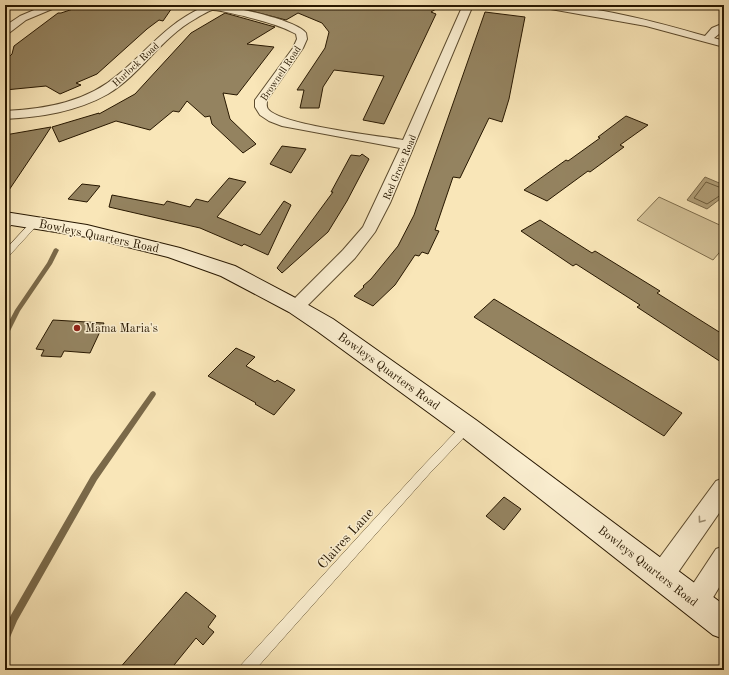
<svg xmlns="http://www.w3.org/2000/svg" width="729" height="675" viewBox="0 0 729 675" font-family="'Old Standard TT',serif">
  <style>
    .green { fill: #d5c399; stroke: #7e6d4c }
    .water { fill: #b2a079; stroke: #7a6949 }
    .lines { fill: none; stroke-linecap: round; stroke-linejoin: round }
    .shore { stroke: #6c5c3c; stroke-width: 1 }
    .stream { fill: #7a6949; fill-rule: evenodd }
    .building { fill: #948360; stroke: #271700 }
    .lane-casing { stroke: #5c4b2e; stroke-width: 1 }
    .street-casing { stroke: #5c4b2e; stroke-width: 2 }
    .secondary-casing { stroke: #271700; stroke-width: 2 }
    .lane { fill: #fbefd1; fill-rule: evenodd }
    .street { fill: #fbefd1; fill-rule: evenodd }
    .secondary { fill: #fbefd1; fill-rule: evenodd }
    .oneway { stroke: #9c8e73 }
    .poi-dot { fill: #8f2418; stroke: #fbefd1; stroke-width: 1.5 }
    .labels { text-anchor: middle; stroke-width: 3; stroke-linejoin: round; paint-order: stroke }
    .far-street-label { font-size: 10px; fill: #271700; stroke: #fbefd1 }
    .street-label { font-size: 12px; fill: #271700; stroke: #fbefd1 }
    .poi-label { font-size: 12px; fill: #271700; stroke: #fbefd1; text-anchor: start }
    .near-street-label { font-size: 14px; fill: #271700; stroke: #fbefd1 }
  </style>
  <rect width="100%" height="100%" fill="#f9e6b8"/>
  <filter id="stains"><feTurbulence type="fractalNoise" baseFrequency=".005" numOctaves="4"/><feColorMatrix values="0 0 0 0 .2 0 0 0 0 .09 0 0 0 0 .02 0 0 0 .5 -.17"/></filter>
  <radialGradient id="worn" r=".72"><stop offset=".6" stop-color="#630" stop-opacity="0"/><stop offset="1" stop-color="#630" stop-opacity=".3"/></radialGradient>
  <path class="green" d="M659,197L724,227V247L713,260L637,220Z"/>
  <path class="water" d="M705,177L724,185V196L707,209L687,200Z"/>
  <g class="lines">
    <path class="shore" d="M724,189L706,182L694,198L707,204L724,193"/>
    <g class="stream">
      <path d="M56,248L59,250L52,264L20,311L7,337H5V329L15,310L47,263L54,249Z"/>
      <path d="M153,391L155,392L156,394L155,396L97,480L17,621L8,642L5,643V629L11,615L91,476L151,392Z"/>
    </g>
  </g>
  <g class="building">
    <path d="M85,5H104L112,9L123,5H174L163,21L159,20L147,29L97,74L76,83L81,85L60,94L46,86L5,90V61L12,54L14,46L58,13H61Z"/>
    <path d="M238,5H443L431,12L436,14L384,124L363,120L384,76L334,70L323,87L319,108H300L304,90H297L325,48L329,32L322,23L298,13L286,20L236,7Z"/>
    <path d="M485,12L525,17L509,99L502,122L489,118L460,178L453,177L435,230L439,231L428,254L422,252L419,256L415,255L395,285L373,306L354,296L364,287L363,286L371,279L398,246L414,215Z"/>
    <path d="M225,13L275,27L247,44L274,47L237,95L223,93L230,119L256,144L243,153L212,124L210,116L205,117L187,101L179,112L173,111L150,130L116,121L59,142L52,127L99,113V114L135,94L191,33Z"/>
    <path d="M626,116L648,125L620,145L624,147L590,172L588,171L547,201L524,190L566,160L568,161L600,138L598,137Z"/>
    <path d="M51,127L42,141L5,196V135Z"/>
    <path d="M282,146L306,149L291,173L270,164Z"/>
    <path d="M362,154L369,159L347,201L328,232L282,273L277,268L333,192H331L351,155L360,156Z"/>
    <path d="M229,178L246,182L217,217L260,235L284,201L291,205L268,255L244,244L242,246L200,228L109,207L112,195L164,205L167,201L190,207L196,199L208,202Z"/>
    <path d="M82,184L100,186L87,202L68,199Z"/>
    <path d="M540,220L592,253L595,251L660,291L657,293L724,335V364L637,307L640,305L576,264L573,266L521,231Z"/>
    <path d="M494,299L682,413L664,436L474,317Z"/>
    <path d="M53,320L104,323L90,353L64,351L61,357L41,356L44,350L36,349Z"/>
    <path d="M236,348L255,357L246,366L275,382L277,380L295,390L274,415L255,404L256,403L208,376Z"/>
    <path d="M504,497L521,509L504,530L486,516Z"/>
    <path d="M186,592L216,616L208,627L214,632L203,645L196,638L170,670H118Z"/>
  </g>
  <g class="lines">
    <g class="lane-casing">
      <g id="lane">
        <path d="M9,217H15L16,219L8,229H5V222Z"/>
        <path d="M32,221H38L39,223L8,257L5,258V250Z"/>
        <path d="M467,423L471,424L472,427L471,430L430,473L255,670H239L241,665L422,467L463,424Z"/>
      </g>
    </g>
    <g class="street-casing">
      <g id="street">
        <path d="M46,5H59L57,7L26,20L9,33L5,34V26L20,16Z"/>
        <path d="M200,5C206,5 213,4 219,5C237,8 296,20 306,33L307,39L303,48L267,100C267,103 266,106 268,109C280,125 380,136 403,140L463,5H473L390,203L375,232L355,258L302,311L296,313L290,311L287,307L290,303L343,250L363,227L400,148L282,126L269,121L260,115L255,107V100L293,48L297,39L296,34C280,25 262,21 244,16C237,15 218,9 212,10C206,12 200,16 195,19C161,38 141,74 108,94C76,112 41,117 5,119V111C46,109 87,102 119,74C149,49 165,25 203,7Z"/>
        <path d="M540,5C594,5 653,21 705,36L712,28L724,23V30L714,38L724,41V47L646,26L545,8Z"/>
        <path d="M724,478V506L670,584L661,588L652,584L649,576L652,568L716,481Z"/>
        <path d="M724,546V579L705,611L696,614L687,611L684,602L687,593L716,549Z"/>
      </g>
    </g>
    <g class="secondary-casing">
      <path id="secondary" d="M5,212L87,225L180,248L235,266L303,302L333,319L476,420L724,605V639L713,635L458,434L317,331L289,312L221,276L168,257L87,237L5,224Z"/>
    </g>
    <use href="#lane" class="lane"/>
    <use href="#street" class="street"/>
    <use href="#secondary" class="secondary"/>
  </g>
  <defs><path id="oneway-chevron" d="M-2-3.5L2.5 0L-2 3.5" fill="none" stroke-width="1.6" stroke-linecap="round" stroke-linejoin="round"/></defs>
  <use class="oneway" href="#oneway-chevron" transform="translate(701 520) rotate(126)"/>
  <circle class="poi-dot" cx="77" cy="328" r="4"/>
  <g class="labels">
    <g class="far-street-label">
      <text transform="translate(135 64) rotate(-43)" y="4">Hurlock Road</text>
      <text transform="translate(280 73) rotate(-56)" y="4">Brownell Road</text>
      <text transform="translate(399 167) rotate(-67)" y="4">Red Grove Road</text>
    </g>
    <g class="street-label">
      <text transform="translate(99 236) rotate(12)" y="4">Bowleys Quarters Road</text>
      <text transform="translate(389 371) rotate(36)" y="4">Bowleys Quarters Road</text>
      <text transform="translate(648 566) rotate(38)" y="4">Bowleys Quarters Road</text>
    </g>
    <g class="poi-label">
      <text x="85" y="332">Mama Maria's</text>
    </g>
    <g class="near-street-label">
      <text transform="translate(345 538) rotate(-48)" y="5">Claires Lane</text>
    </g>
  </g>
  <rect width="729" height="675" fill="none" stroke="#f9e6b8" stroke-width="20"/>
  <rect x="6" y="6" width="717" height="663" fill="none" stroke="#271700" stroke-width="2"/>
  <rect x="10" y="10" width="709" height="655" fill="none" stroke="#271700"/>
  <rect width="100%" height="100%" filter="url(#stains)"/>
  <rect width="100%" height="100%" fill="url(#worn)"/>
</svg>
